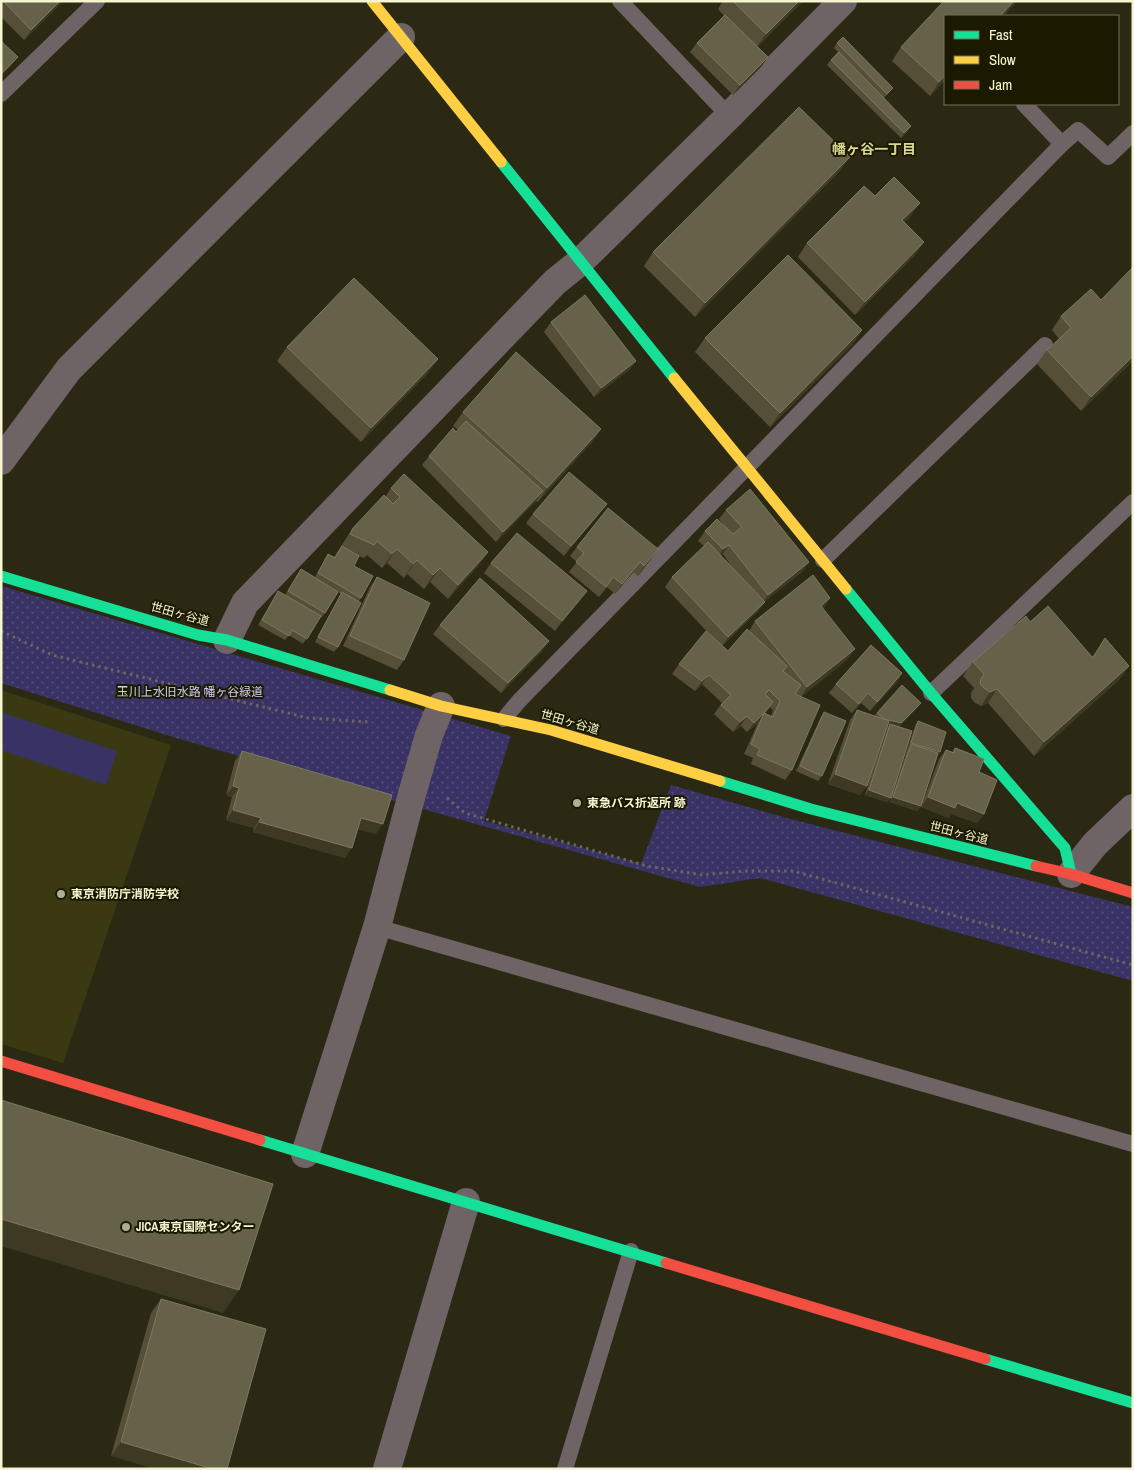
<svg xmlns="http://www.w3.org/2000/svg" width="1134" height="1470" viewBox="0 0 1134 1470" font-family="'Archivo Narrow','Noto Sans JP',sans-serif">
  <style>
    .built { fill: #3b3911 }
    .grass { fill: url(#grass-dots) }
    .garden { fill: #393265 }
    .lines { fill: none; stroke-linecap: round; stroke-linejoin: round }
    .path { stroke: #6b655e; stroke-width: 3; stroke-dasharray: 2.5 4; stroke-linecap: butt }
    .lane { stroke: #6e6466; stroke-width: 16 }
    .street { stroke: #6e6466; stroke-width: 28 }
    .fast { stroke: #16e098; stroke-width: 11 }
    .slow { stroke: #ffcf43; stroke-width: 11 }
    .jam { stroke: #f24e42; stroke-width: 11 }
    .wall { fill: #554f38; fill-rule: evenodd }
    .shaded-wall { fill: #3d3923 }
    .building { fill: #666149; stroke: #7d785e }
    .poi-dot { fill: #afae8f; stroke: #1b1900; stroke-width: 2 }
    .labels { text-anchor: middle; stroke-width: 4; stroke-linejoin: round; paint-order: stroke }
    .street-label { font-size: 12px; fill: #f6f5d1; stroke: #1b1900 }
    .park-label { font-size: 12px; fill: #ccccf4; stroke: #1b1900 }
    .poi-label { font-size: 12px; font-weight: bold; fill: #f6f5d1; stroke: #1b1900; text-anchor: start }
    .neighbourhood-label { font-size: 14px; font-weight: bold; fill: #dbd78f; stroke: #1b1900 }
  </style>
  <defs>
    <pattern id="grass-dots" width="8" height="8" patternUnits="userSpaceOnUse" patternTransform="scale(1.25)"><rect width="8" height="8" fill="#393265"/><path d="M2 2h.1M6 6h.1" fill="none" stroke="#56507a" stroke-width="1.8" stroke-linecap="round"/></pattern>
  </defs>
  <rect width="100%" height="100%" fill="#2b2914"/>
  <path class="built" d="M1,690L171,745L63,1063L1,1044Z"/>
  <path class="grass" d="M1,586L511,736L484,821L641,864L671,785L787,818L1133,907V981L760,878L700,887L419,808L173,737L1,683Z"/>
  <path class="garden" d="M1,712L117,751L106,785L1,750Z"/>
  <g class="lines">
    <g class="path">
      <path d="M1,631L52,655L308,718L370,722"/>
      <path d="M447,798L465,813L647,866L702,875L744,871H793L1133,965"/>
    </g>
    <g class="lane">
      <path d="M620,1L729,116"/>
      <path d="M1,94L97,1"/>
      <path d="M1024,104L1062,144"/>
      <path d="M823,560L1045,345"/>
      <path d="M931,693L1133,502"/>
      <path d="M504,719L519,701L1062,144L1078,130L1108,157L1133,133"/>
      <path d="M377,927L1133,1144"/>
      <path d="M565,1469L631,1251"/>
    </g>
    <g class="street">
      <path d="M1,461L69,369L401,37"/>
      <path d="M227,640L245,603L555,282L581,261L729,116L843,1"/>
      <path d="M1071,874L1095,844L1133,808"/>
      <path d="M305,1154L377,927L412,794L429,735L441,706"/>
      <path d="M387,1469L466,1202"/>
    </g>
    <g class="fast">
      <path d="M501,162L674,378"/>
      <path d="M1,576L198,635L227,640L390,690"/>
      <path d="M846,589L931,693L1065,848L1071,874"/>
      <path d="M720,781L811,809L1036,866"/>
      <path d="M260,1140L666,1263"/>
      <path d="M985,1359L1133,1403"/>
    </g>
    <g class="slow">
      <path d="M372,1L501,162"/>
      <path d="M674,378L846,589"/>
      <path d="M390,690L441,706L551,730L720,781"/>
    </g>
    <g class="jam">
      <path d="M1036,866L1071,874L1133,893"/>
      <path d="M1,1061L260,1140"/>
      <path d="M666,1263L985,1359"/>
    </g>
  </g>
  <g class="wall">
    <path d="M1,1H63L24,40L1,17Z"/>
    <path d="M723,1H803L757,47L768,57L761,67L733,95L690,52L697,43L724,16L718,9Z"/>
    <path d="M944,1H1017L930,96L892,61L901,47Z"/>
    <path d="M837,43L893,88L884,98L908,131L901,138L827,65L831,60L838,52L834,48Z"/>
    <path d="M840,171L695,317L644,266L653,252Z"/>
    <path d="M875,196L910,217L904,222L924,242L914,256L855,315L798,257L807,243Z"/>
    <path d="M1061,316L1133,361L1081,411L1037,364L1047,350L1059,339L1052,330Z"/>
    <path d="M551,322L636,361L629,370L594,397L544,332Z"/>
    <path d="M862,330L853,344L770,427L695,352L705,338Z"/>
    <path d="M287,347L428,373L361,442L277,361Z"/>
    <path d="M463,412L601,429L591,443L538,502L536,501L496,542L422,465L429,456L458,430L453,426Z"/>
    <path d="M391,488L488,552L478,566L448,599L430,582L424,589L407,574L404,578L387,563L382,568L367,555L364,558L359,556L354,566L361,598L359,601L338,647L334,652L315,642L341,594L338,592L325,613L321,618L320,617L303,644L289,635L285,640L258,625L278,591L285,595L301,569L315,577L328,554L334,557L353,528L386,496Z"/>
    <path d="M726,510L803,571L764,602L758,611L722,646L728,651L749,631L755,621L823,608L848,659L801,697L792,770L785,780L751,764L753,758L744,754L758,723L747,732L741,726L733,732L714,714L722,703L702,684L695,691L672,674L679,664L714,639L665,587L672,577L704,546L698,541L705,531L727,529L719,519ZM723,554L734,570L721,556ZM770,707L773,710L771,716L765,714Z"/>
    <path d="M600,513L564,556L526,523L533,514Z"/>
    <path d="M577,547L651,559L638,576L633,572L615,594L607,587L599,597L569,572L577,562L570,556Z"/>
    <path d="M491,563L580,600L555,631L484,573Z"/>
    <path d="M377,577L404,660L397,670L343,646L370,587Z"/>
    <path d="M1030,622L1092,657L1105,638L1129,666L1119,680L1034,756L988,703L981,706L974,702L971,698V693L974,688L963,676L973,662Z"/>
    <path d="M440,625L542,651L501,693L433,634Z"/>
    <path d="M902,673L896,683L870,711L861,703L852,713L829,693L836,684Z"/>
    <path d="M917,708L899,727L891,798L887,802L865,795L886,729L889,726H888L867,786L860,795L828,784L850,720L857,710L874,716L877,713Z"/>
    <path d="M824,712L822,776L818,781L796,771L821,717Z"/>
    <path d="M918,721L937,757L921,806L917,811L890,802L915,726Z"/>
    <path d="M955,748L979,772L984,814L977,823L951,814L949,818L921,807L939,759L946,750L952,752Z"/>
    <path d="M242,751L376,834L358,829L345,858L253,832L254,828L226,820L232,797L226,795L235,761Z"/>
    <path d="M161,1299L266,1329L111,1456L151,1313Z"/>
  </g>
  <g class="shaded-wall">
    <path d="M60,1H63L24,40L31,30Z"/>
    <path d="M799,1H803L756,48L766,34Z"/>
    <path d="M1014,1H1017L1003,16H1000Z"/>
    <path d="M18,57L11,66L1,77V74Z"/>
    <path d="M768,57L761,67L733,95L740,85Z"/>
    <path d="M945,75V79L930,96L939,82Z"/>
    <path d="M911,126L908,131L901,138L904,133Z"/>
    <path d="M850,157L840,171L695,317L705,303Z"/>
    <path d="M920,203L910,217L892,234L902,220Z"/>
    <path d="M924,242L914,256L855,315L865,302Z"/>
    <path d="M862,330L853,344L770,427L780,413Z"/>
    <path d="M1133,356V361L1081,411L1091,397Z"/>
    <path d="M438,359L428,373L361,442L371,428Z"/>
    <path d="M636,361L629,370L594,397L601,388Z"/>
    <path d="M601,429L591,443L538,502L547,488Z"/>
    <path d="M543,491L536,501L496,542L503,532Z"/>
    <path d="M607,504L600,513L564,556L571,546Z"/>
    <path d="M729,545L723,554L716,559L723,549Z"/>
    <path d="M397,549L387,563L382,568L392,554Z"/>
    <path d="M658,549L651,559L638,576L644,566Z"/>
    <path d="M488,552L478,566L448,599L458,585Z"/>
    <path d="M417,560L407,574L404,578L413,564Z"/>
    <path d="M640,562L633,572L615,594L622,584Z"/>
    <path d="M809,562L803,571L764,602L758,611L722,646L728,637L761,605L768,595Z"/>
    <path d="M440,568L430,582L424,589L433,575Z"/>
    <path d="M587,591L580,600L555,631L562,621Z"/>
    <path d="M830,598L824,608L814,615L821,606Z"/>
    <path d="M549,641L542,651L501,693L508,683Z"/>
    <path d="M855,649L848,659L801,697L807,687Z"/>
    <path d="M1129,666L1119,680L1034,756L1044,742Z"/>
    <path d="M902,673L896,683L870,711L877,702Z"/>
    <path d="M709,675L702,684L695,691L702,681Z"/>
    <path d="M997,689L988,703L981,706L990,692Z"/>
    <path d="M868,693L861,703L852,713L859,704Z"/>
    <path d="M773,702L758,723L747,732L754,723Z"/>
    <path d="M921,703L917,708L898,728L890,724L889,726L881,724L884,719Z"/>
    <path d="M747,716L741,726L733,732L740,722Z"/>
    <path d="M911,743L940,752L937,757L909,748L911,744L908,748Z"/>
    <path d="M835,774L867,786L860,795L828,784Z"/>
    <path d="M233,786L239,788L232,797L226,795Z"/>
    <path d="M869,790L891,798L887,802L865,795Z"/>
    <path d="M893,797L921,806L917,811L890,802Z"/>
    <path d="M928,797L957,803L984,814L977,823L951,814L949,818L921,807Z"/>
    <path d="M233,810L261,818L254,828L226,820Z"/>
    <path d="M361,818L383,824L376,834L354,828Z"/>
    <path d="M259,822L352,848L345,858L253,832Z"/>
    <path d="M1,1219L239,1290L223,1313L1,1246Z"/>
    <path d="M121,1442L213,1469H154L111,1456Z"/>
  </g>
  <g class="building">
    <path d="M3,1H60L31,30Z"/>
    <path d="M733,1H799L766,34Z"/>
    <path d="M944,1H1014L1000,16H945V75L939,82L901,47Z"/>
    <path d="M725,15L768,57L740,85L697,43Z"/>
    <path d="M843,37L893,88L887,94L837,43Z"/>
    <path d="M1,41L18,57L1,74Z"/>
    <path d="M839,52L911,126L904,133L831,60Z"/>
    <path d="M799,107L850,157L705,303L653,252Z"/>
    <path d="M894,177L920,203L902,220L924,242L865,302L807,243L864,186L875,196Z"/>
    <path d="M788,255L862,330L780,413L705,338Z"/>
    <path d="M1133,267V356L1091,397L1047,350L1071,328L1061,316L1091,289L1101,300Z"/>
    <path d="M354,278L438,359L371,428L287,347Z"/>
    <path d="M585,295L636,361L601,388L551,322Z"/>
    <path d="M516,352L601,429L547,488L463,412Z"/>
    <path d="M466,421L543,491L503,532L429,456L453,428L456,432Z"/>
    <path d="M569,472L607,504L571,546L533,514Z"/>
    <path d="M404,474L488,552L458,585L440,568L433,575L417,560L413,564L397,549L392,554L377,541L374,545L350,534L353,528L384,495L393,504L400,497L391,488Z"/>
    <path d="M750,489L809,562L768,595L729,545L723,549L705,531L717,519L733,534L742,527L726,510Z"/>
    <path d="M608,508L658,549L644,566L640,562L622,584L613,577L606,587L576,562L584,553L577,547Z"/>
    <path d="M517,533L587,591L562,621L491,563Z"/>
    <path d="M708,542L765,602L728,637L672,577Z"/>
    <path d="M342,546L359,556L354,566L373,576L361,598L318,573L328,554L335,558Z"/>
    <path d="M301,569L338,592L325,613L288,591Z"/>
    <path d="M813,575L830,598L821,606L855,649L807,687L755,621Z"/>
    <path d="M377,577L430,603L404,660L350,636Z"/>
    <path d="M480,578L549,641L508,683L440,625Z"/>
    <path d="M278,591L321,616L307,639L292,630L289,636L262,620Z"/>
    <path d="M342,592L361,603L338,647L318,637Z"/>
    <path d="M1048,606L1093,658L1105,638L1129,666L1044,742L997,689L990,692L984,688L980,684L981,679L984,674L973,662L1026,616L1030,622Z"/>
    <path d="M747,629L787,666L783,671L801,685L795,694L820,705L792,770L757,755L760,749L751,744L764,713L773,717L780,701L769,690L765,694L773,702L764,713L754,723L747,716L740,722L721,705L731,695L709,675L702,681L679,664L706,631L728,651Z"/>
    <path d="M871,645L902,673L877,702L868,693L859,704L836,684Z"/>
    <path d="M902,685L921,703L901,723L884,719L877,713Z"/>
    <path d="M857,710L889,721L867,786L835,774Z"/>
    <path d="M824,712L846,721L822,776L800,766Z"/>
    <path d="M918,721L946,732L940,752L911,743Z"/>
    <path d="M890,724L912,731L891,798L869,790Z"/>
    <path d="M911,744L938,753L921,806L893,797Z"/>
    <path d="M955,748L984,759L979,772L997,780L984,814L957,803L955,808L928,797L946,750L954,753Z"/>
    <path d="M242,751L392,795L383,824L361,818L352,848L259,822L261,818L233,810L239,788L233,786Z"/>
    <path d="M1,1100L273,1184L239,1290L1,1219Z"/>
    <path d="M161,1299L266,1329L227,1469H213L121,1442Z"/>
  </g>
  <g class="poi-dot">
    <circle cx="577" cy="803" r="5"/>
    <circle cx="61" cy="894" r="5"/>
    <circle cx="126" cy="1227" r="5"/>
  </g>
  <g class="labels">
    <g class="street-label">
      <text transform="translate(180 614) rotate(15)" y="4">世田ヶ谷道</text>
      <text transform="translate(570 722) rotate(16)" y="4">世田ヶ谷道</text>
      <text transform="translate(959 833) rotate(14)" y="4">世田ヶ谷道</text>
    </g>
    <g class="park-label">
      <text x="190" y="696">玉川上水旧水路 幡ヶ谷緑道</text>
    </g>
    <g class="poi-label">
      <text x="587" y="807">東急バス折返所 跡</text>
      <text x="71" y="898">東京消防庁消防学校</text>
      <text x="136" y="1231">JICA東京国際センター</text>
    </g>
    <g class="neighbourhood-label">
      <text x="874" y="154">幡ヶ谷一丁目</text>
    </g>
  </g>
  <rect width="1134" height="1470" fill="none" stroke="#f6f5d1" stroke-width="5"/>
  <rect x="944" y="15" width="175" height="90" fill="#1b1900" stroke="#737154"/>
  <rect x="954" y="31" width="25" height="8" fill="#16e098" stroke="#737154"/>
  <text x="989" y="40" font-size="15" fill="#f6f5d1">Fast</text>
  <rect x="954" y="56" width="25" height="8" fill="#ffcf43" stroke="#737154"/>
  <text x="989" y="65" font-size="15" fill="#f6f5d1">Slow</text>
  <rect x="954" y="81" width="25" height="8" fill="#f24e42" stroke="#737154"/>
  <text x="989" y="90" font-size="15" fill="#f6f5d1">Jam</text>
</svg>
